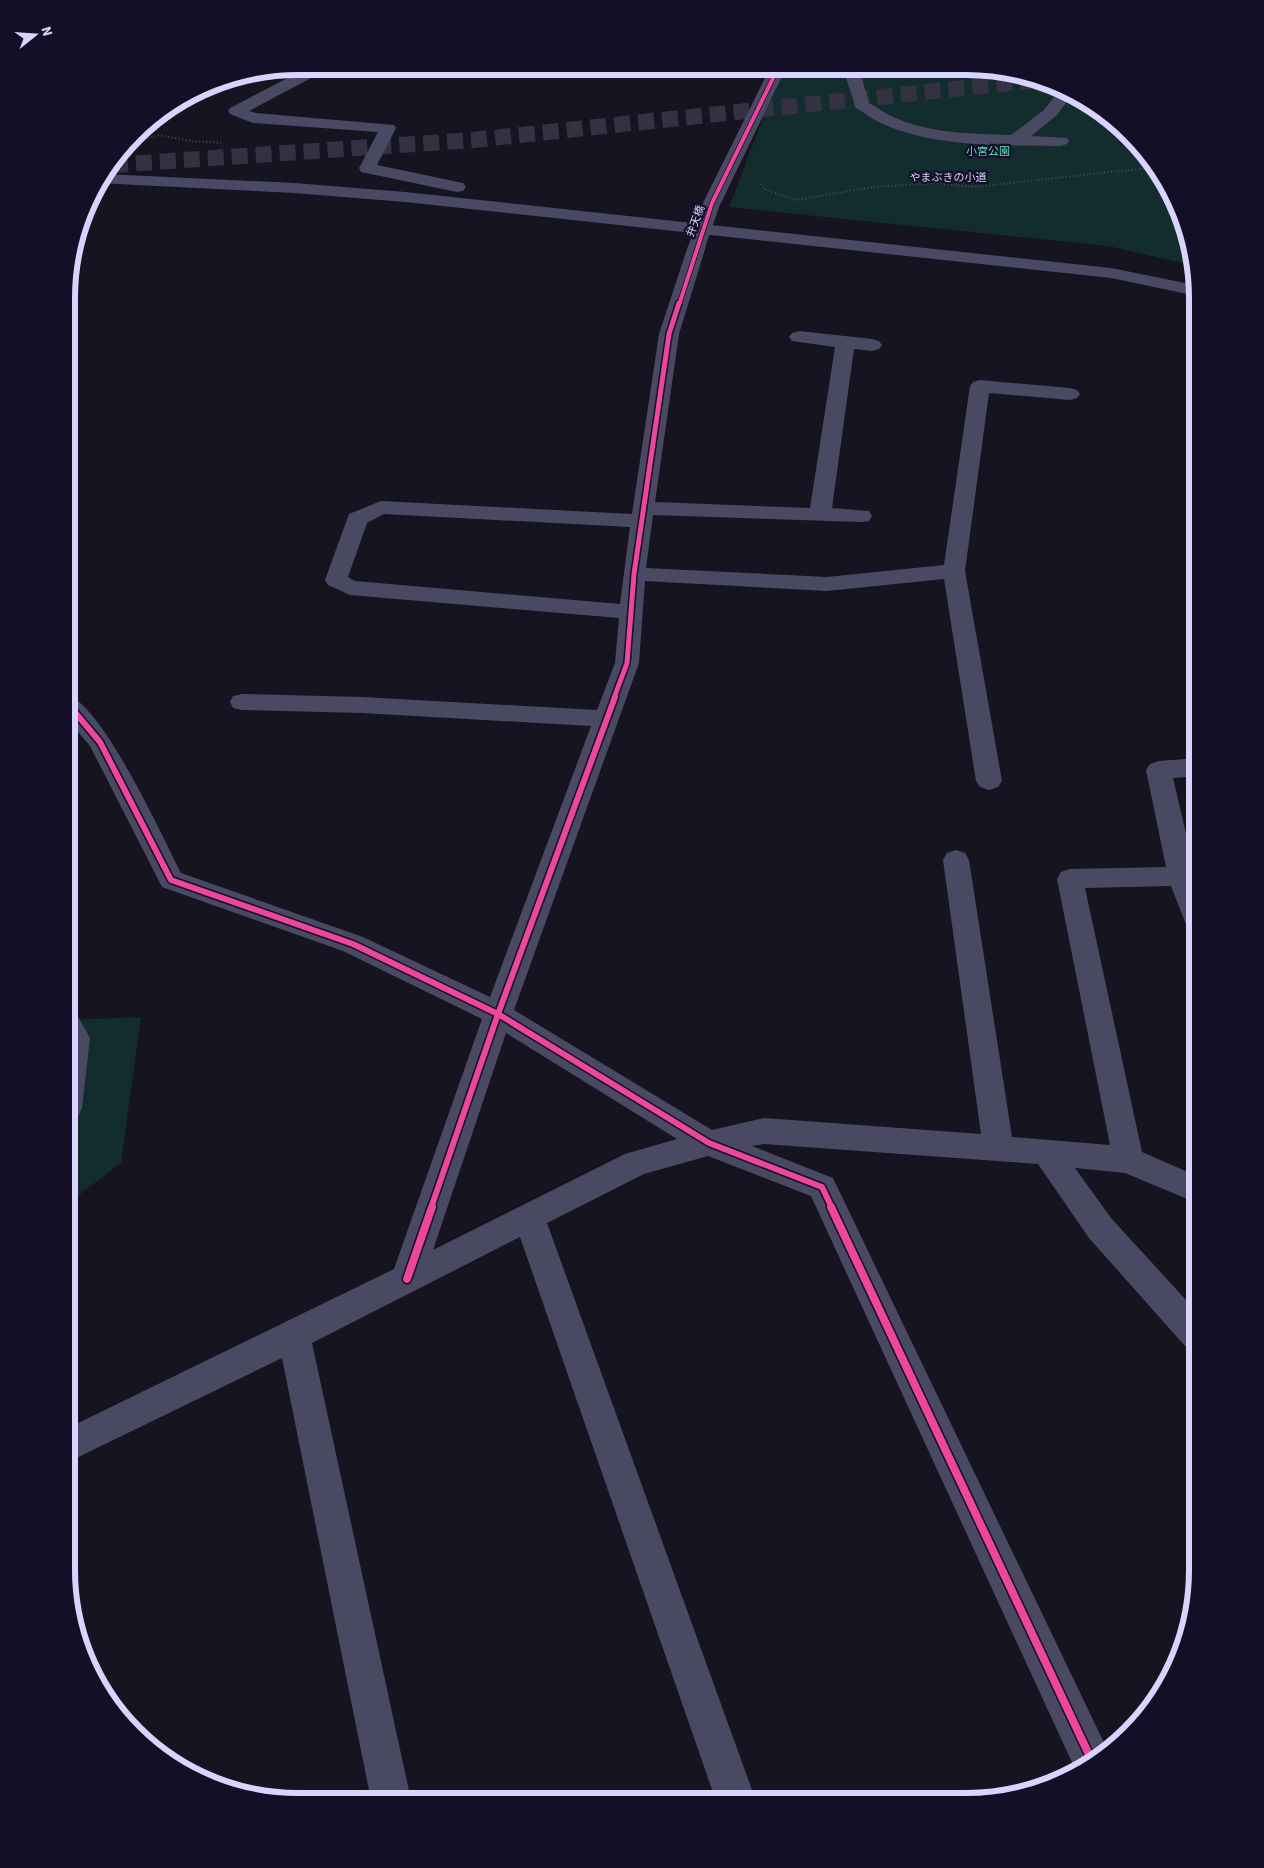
<svg xmlns="http://www.w3.org/2000/svg" width="1264" height="1868" viewBox="0 0 1264 1868" font-family="'Source Sans 3','Noto Sans JP',sans-serif">
  <style>
    .green { fill: #132c2d }
    .lines { fill: none; stroke-linecap: round; stroke-linejoin: round }
    .minor-tunnel { stroke: #333142; stroke-width: 16; stroke-dasharray: 16 8; stroke-linecap: butt }
    .path { stroke: #44505f; stroke-width: 2; stroke-dasharray: 1 2.5; stroke-linecap: butt }
    .minor { fill: #4a4962; fill-rule: evenodd }
    .minor-bridge { stroke: #4a4962; stroke-width: 16 }
    .cycleway-far3-casing { stroke: #130f26; stroke-width: 5.5 }
    .cycleway-far2-casing { stroke: #130f26; stroke-width: 8 }
    .cycleway-far1-casing { stroke: #130f26; stroke-width: 9 }
    .cycleway-casing { stroke: #130f26; stroke-width: 11 }
    .cycleway-far3 { stroke: #ed469a; stroke-width: 4 }
    .cycleway-far2 { stroke: #ed469a; stroke-width: 5 }
    .cycleway-far1 { stroke: #ed469a; stroke-width: 6 }
    .cycleway { stroke: #ed469a; stroke-width: 8 }
    .labels { text-anchor: middle; stroke-width: 4.5; stroke-linejoin: round; paint-order: stroke }
    .far-park-label { font-size: 11px; fill: #5fe0c0; stroke: #130f26 }
    .far-street-label { font-size: 11px; fill: #d9d4ff; stroke: #130f26 }
    .rim { fill: none; stroke: #d9d4ff; stroke-width: 6 }
  </style>
  <rect width="100%" height="100%" fill="#161421"/>
  <g class="green">
    <path d="M782,68H997L1055,84L1107,114L1150,157L1180,209L1191,265L1108,246L729,207Z"/>
    <path d="M141,1017L121,1163L67,1204V1108L72,1067L67,1020Z"/>
  </g>
  <g class="lines">
    <path class="minor-tunnel" d="M112,165L473,140L1039,80"/>
    <g class="path">
      <path d="M128,145L159,135L190,141L224,143"/>
      <path d="M761,184L764,189L796,200L872,187L935,183L974,187L1156,167"/>
    </g>
    <g class="minor">
      <path d="M311,66H330L328,69L249,111L256,113L394,125L396,128L377,165L463,183L466,187L463,191L457,192L361,172L359,168L378,132L253,123L230,114L228,111L230,108Z"/>
      <path d="M770,68H786L721,203L718,207L712,208L706,207L703,203Z"/>
      <path d="M840,68H856L861,75L869,103C877,107 884,113 893,117C928,133 972,134 1011,135L1044,110L1061,88L1073,94L1056,116L1031,136L1067,138L1069,141L1067,144L1061,146C1002,145 938,148 883,124C873,120 865,113 856,108L845,75Z"/>
      <path d="M104,174L294,183L405,192L1111,268L1195,285L1197,296L1111,278L405,202L294,193L97,183Z"/>
      <path d="M697,241L703,242L706,246L679,334L655,502L810,508L835,347L792,341L789,337L792,333L799,331L872,339L879,341L882,345L879,349L872,351L854,349L832,508L869,511L872,516L869,521L861,522L653,515L646,568L827,577L944,565L970,386L973,382L980,380L1070,388L1077,390L1080,394L1077,398L1070,400L989,393L965,571L1002,781L998,787L989,790L980,787L976,781L944,579L827,591L645,581L639,663L514,1010L712,1130L764,1118L981,1134L943,860L947,853L956,850L965,853L969,860L1012,1137L1110,1145L1057,879L1061,872L1070,869L1166,867L1146,770L1150,764L1159,761L1198,758V776L1173,778L1198,885L1197,930L1187,927L1171,886L1085,888L1142,1152L1197,1176V1203L1125,1173L1075,1168L1111,1218L1197,1312V1350L1185,1346L1089,1238L1038,1164L764,1144L752,1146L833,1178L1108,1751L1076,1771L811,1196L708,1156L644,1174L547,1223L756,1801H716L520,1237L312,1343L411,1800H371L282,1358L66,1463V1429L394,1269L482,1019L343,951L162,887L90,746L68,720V696C102,704 163,838 181,873L363,937L490,997L591,726L362,713L242,710L233,708L230,702L233,696L242,694L362,697L597,710L615,663L619,618L350,595L328,585L325,580L349,514L381,501L632,514L659,334L688,246L691,242ZM384,514L630,527L620,604L355,581L348,577L367,523ZM506,1033L677,1139L625,1154L433,1250Z"/>
      <path d="M67,1012L77,1015L90,1038L82,1108L78,1117L67,1120Z"/>
    </g>
    <path class="minor-bridge" d="M697,246L712,203"/>
    <g class="cycleway-far3-casing">
      <path id="cycleway-far3" d="M679,305L712,203L778,68"/>
    </g>
    <g class="cycleway-far2-casing">
      <path id="cycleway-far2" d="M614,698L627,663L634,574L669,334L679,303"/>
    </g>
    <g class="cycleway-far1-casing">
      <g id="cycleway-far1">
        <path d="M68,704L100,742L171,880L353,944L498,1014L709,1143L822,1187L832,1208"/>
        <path d="M431,1208L498,1014L615,697"/>
      </g>
    </g>
    <g class="cycleway-casing">
      <g id="cycleway">
        <path d="M831,1207L1092,1761"/>
        <path d="M407,1279L432,1207"/>
      </g>
    </g>
    <use href="#cycleway-far3" class="cycleway-far3"/>
    <use href="#cycleway-far2" class="cycleway-far2"/>
    <use href="#cycleway-far1" class="cycleway-far1"/>
    <use href="#cycleway" class="cycleway"/>
  </g>
  <g class="labels">
    <g class="far-park-label">
      <text x="988" y="155">小宮公園</text>
    </g>
    <g class="far-street-label">
      <text x="948" y="181">やまぶきの小道</text>
      <text transform="translate(695 221) rotate(-70)" y="4">弁天橋</text>
    </g>
  </g>
  <path d="M0 0H1264V1868H0ZM298 75H966A223 223 0 0 1 1189 298V1570A223 223 0 0 1 966 1793H298A223 223 0 0 1 75 1570V298A223 223 0 0 1 298 75Z" fill="#130f26" fill-rule="evenodd"/>
  <path class="rim" d="M298 75H966A223 223 0 0 1 1189 298V1570A223 223 0 0 1 966 1793H298A223 223 0 0 1 75 1570V298A223 223 0 0 1 298 75Z"/>
  <g transform="translate(35 35) rotate(73)" stroke="#130f26" stroke-width="4" paint-order="stroke">
  <path d="M0-4L9 19L0 12L-9 19Z" fill="#d9d4ff"/>
  <text y="-8" font-size="14" font-weight="bold" text-anchor="middle" fill="#d9d4ff">N</text>
  </g>
</svg>
